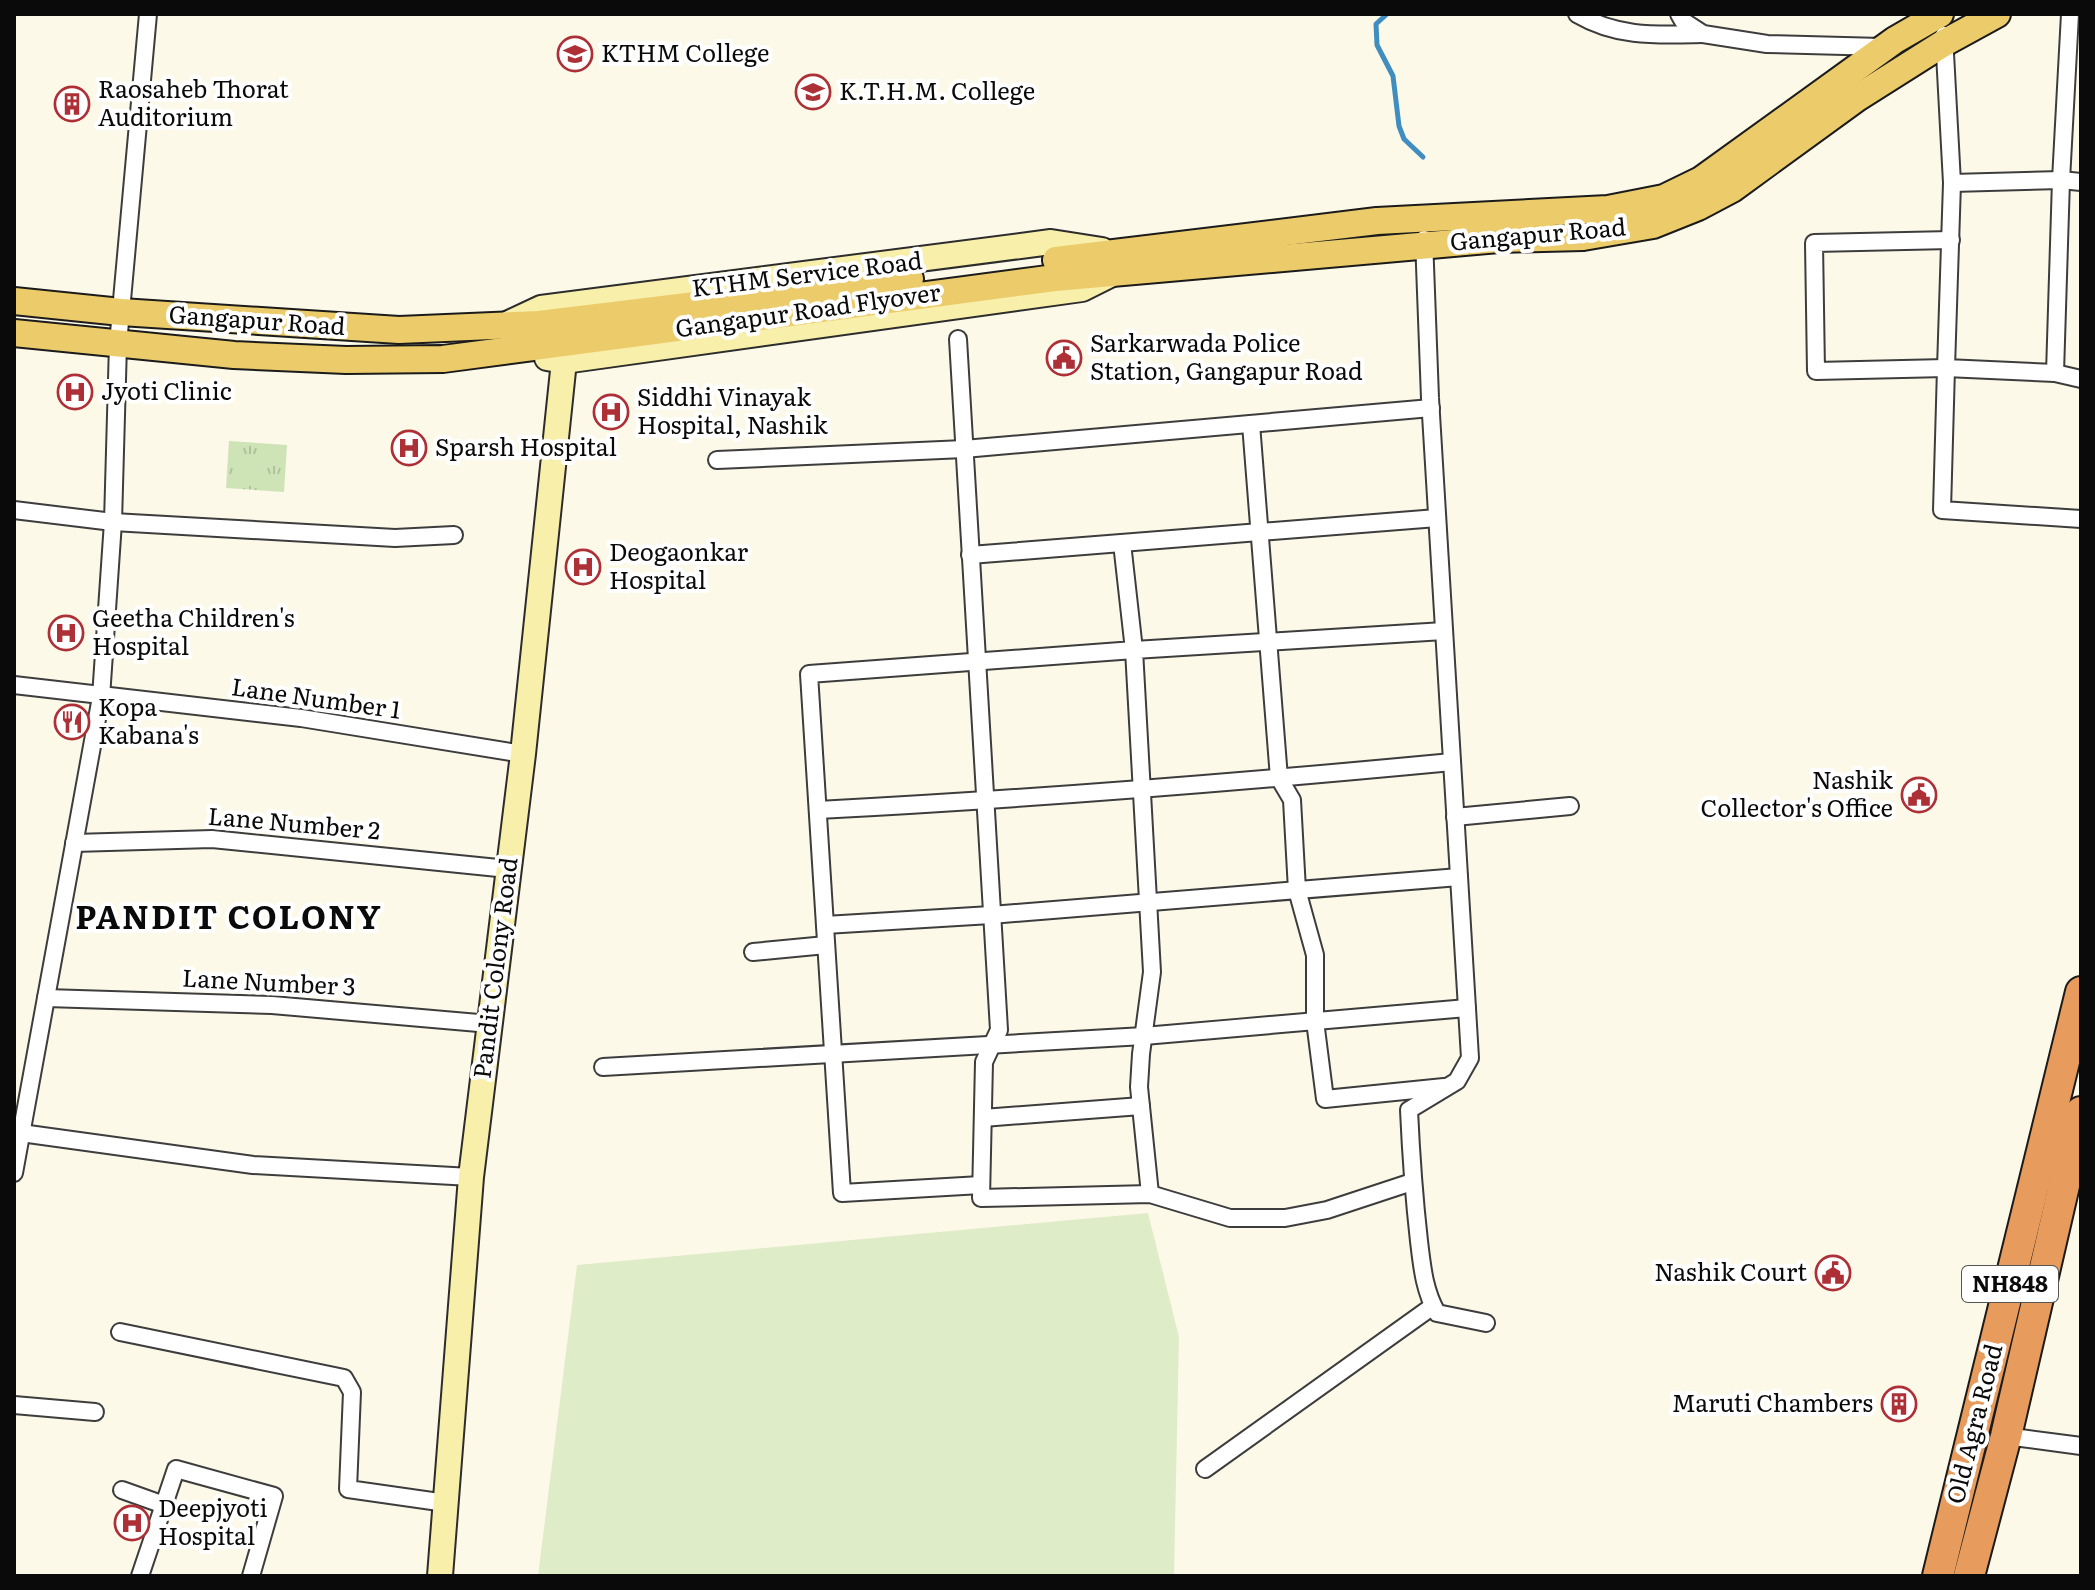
<svg xmlns="http://www.w3.org/2000/svg" width="2095" height="1590" viewBox="0 0 2095 1590" font-family="Literata,serif">
  <style>
    .grass { fill: url(#grass-tufts) }
    .pitch { fill: #dfecc8 }
    .lines { fill: none; stroke-linecap: round; stroke-linejoin: round }
    .stream { stroke: #408ec0; stroke-width: 5 }
    .street-casing { stroke: #3d3d3d; stroke-width: 20 }
    .secondary-casing { stroke: #2c2c2c; stroke-width: 28 }
    .primary-casing { stroke: #1b1b1b; stroke-width: 30 }
    .highway-casing { stroke: #1b1b1b; stroke-width: 34 }
    .street { stroke: #fff; stroke-width: 16 }
    .secondary { stroke: #f8efaa; stroke-width: 24 }
    .primary { stroke: #eccc6a; stroke-width: 26 }
    .highway { stroke: #e79b5d; stroke-width: 30 }
    .labels { text-anchor: middle; stroke-width: 8; stroke-linejoin: round; paint-order: stroke }
    .shield { fill: #fff; stroke: #545454; stroke-width: 2 }
    .shield-label { font-size: 22px; font-weight: bold; fill: #0a0a0a }
    .poi-label { font-size: 24px; fill: #0a0a0a; stroke: #fff; text-anchor: start }
    .street-label { font-size: 24px; fill: #0a0a0a; stroke: #fff }
    .district-label { font-size: 32px; font-weight: bold; letter-spacing: 2px; fill: #0a0a0a; stroke: #fff }
  </style>
  <defs>
    <pattern id="grass-tufts" width="24" height="20" patternUnits="userSpaceOnUse" patternTransform="scale(2)"><rect width="24" height="20" fill="#cee4b7"/><path d="M3 7l-1-3M5 7V3M7 7l1-3M15 17l-1-3M17 17v-4M19 17l1-3" fill="none" stroke="#b0c29c"/></pattern>
  </defs>
  <rect width="100%" height="100%" fill="#fdf9e9"/>
  <path class="grass" d="M229,441L287,445L284,492L226,488Z"/>
  <path class="pitch" d="M1148,1213L1179,1337L1174,1576H538L577,1265Z"/>
  <g class="lines">
    <path class="stream" d="M1387,14L1376,24L1377,45L1393,76L1399,126L1404,139L1423,157"/>
    <g class="street-casing">
      <g id="street">
        <path d="M1577,14C1618,38 1658,35 1703,34"/>
        <path d="M1679,14L1683,21L1703,34L1767,44L1882,47"/>
        <path d="M1944,35L1952,183L2061,180L2081,182"/>
        <path d="M1952,183L1946,368L2055,373L2081,379"/>
        <path d="M1424,239L1430,398L1470,1058L1457,1081L1409,1110C1411,1154 1414,1197 1419,1241C1422,1266 1424,1290 1437,1313L1486,1323"/>
        <path d="M1951,240L1814,243L1816,371L1946,368L1942,510L2081,519"/>
        <path d="M958,339L999,1030L984,1062L981,1198L1150,1194L1230,1218H1285L1327,1210L1412,1182"/>
        <path d="M2055,373L2061,180L2070,14"/>
        <path d="M1251,424L1279,778L1292,800L1297,890L1315,955V1021L1325,1099L1444,1087"/>
        <path d="M717,460L964,449L1431,408"/>
        <path d="M14,510L113,522L395,538L454,535"/>
        <path d="M970,555L1437,518"/>
        <path d="M14,685L301,718L523,754"/>
        <path d="M818,810C1030,799 1241,782 1452,762"/>
        <path d="M1455,817L1570,806"/>
        <path d="M74,843L212,839L508,869"/>
        <path d="M825,925L991,915L1459,877"/>
        <path d="M753,952L826,945"/>
        <path d="M46,998L272,1005L490,1024"/>
        <path d="M603,1067L1144,1036L1467,1008"/>
        <path d="M983,1118L1141,1106"/>
        <path d="M21,1133L253,1165L471,1177"/>
        <path d="M14,1173L101,697L113,522L118,344L148,14"/>
        <path d="M981,1185L842,1193L809,674L1134,650L1122,543"/>
        <path d="M1150,1194L1139,1087L1141,1054L1152,972L1134,650L1444,631"/>
        <path d="M120,1332L344,1378L352,1392L348,1489L446,1503"/>
        <path d="M14,1405L95,1412"/>
        <path d="M2006,1436L2081,1446"/>
        <path d="M1205,1469L1433,1306"/>
        <path d="M122,1490L164,1505"/>
        <path d="M140,1576L176,1469L274,1496L251,1576"/>
      </g>
    </g>
    <g class="secondary-casing">
      <g id="secondary">
        <path d="M507,324L541,308L1051,242L1102,250"/>
        <path d="M547,358L564,361L1082,289L1110,275"/>
        <path d="M440,1576L471,1177L523,754L564,361"/>
      </g>
    </g>
    <g class="primary-casing">
      <g id="primary">
        <path d="M1056,260L1377,221L1608,209L1664,198L1701,180L1895,40L1940,14"/>
        <path d="M14,301L121,312L399,330L539,324L910,279"/>
        <path d="M14,333L234,355L346,360L443,359L1055,278L1499,239L1583,237L1653,225L1698,207L1732,189L1857,98L1944,43L1997,14"/>
      </g>
    </g>
    <g class="highway-casing">
      <g id="highway">
        <path d="M1938,1576L2081,992"/>
        <path d="M1969,1576L2006,1436L2081,1112"/>
      </g>
    </g>
    <use href="#street" class="street"/>
    <use href="#secondary" class="secondary"/>
    <use href="#primary" class="primary"/>
    <use href="#highway" class="highway"/>
  </g>
  <defs>
    <g id="university-ring" transform="scale(1.8)"><circle r="9.5" fill="#fff" stroke="#ad3036" stroke-width="1.5"/><path d="M0-5L7-2L0 1L-7-2ZM-4 1L0 2.5L4 1V4Q0 6-4 4Z" fill="#ad3036"/></g>
    <g id="school-ring" transform="scale(1.8)"><circle r="9.5" fill="#fff" stroke="#ad3036" stroke-width="1.5"/><path d="M0-5L7-2L0 1L-7-2ZM-4 1L0 2.5L4 1V4Q0 6-4 4Z" fill="#ad3036"/></g>
    <g id="building-ring" transform="scale(1.8)"><circle r="9.5" fill="#fff" stroke="#ad3036" stroke-width="1.5"/><path d="M-4-6H4V6H1V3H-1V6H-4ZM-2.5-4.3h1.7v1.8h-1.7ZM.8-4.3h1.7v1.8H.8ZM-2.5-1h1.7V.8h-1.7ZM.8-1h1.7V.8H.8Z" fill="#ad3036"/></g>
    <g id="civic-ring" transform="scale(1.8)"><circle r="9.5" fill="#fff" stroke="#ad3036" stroke-width="1.5"/><path d="M-.6-6.5H3V-4.5H.6V-3L4-1V1h2V6H-6V1h2V-1L-.6-3ZM-1.2 2.5V6h2.4V2.5Z" fill="#ad3036"/></g>
    <g id="hospital-ring" transform="scale(1.8)"><circle r="9.5" fill="#fff" stroke="#ad3036" stroke-width="1.5"/><path d="M-5-5h3v3.5h4V-5h3V5h-3V1.5h-4V5h-3Z" fill="#ad3036"/></g>
    <g id="restaurant-ring" transform="scale(1.8)"><circle r="9.5" fill="#fff" stroke="#ad3036" stroke-width="1.5"/><path d="M-5-6h1v4h1v-4h1v4h1v-4h1v5L-1.5 .5V6h-2V.5L-5-1ZM5-6V6H3V1.5H1.5Q1.5-4 5-6Z" fill="#ad3036"/></g>
  </defs>
  <g fill-rule="evenodd">
    <use href="#university-ring" x="575" y="54"/>
    <use href="#school-ring" x="813" y="92"/>
    <use href="#building-ring" x="72" y="104"/>
    <use href="#civic-ring" x="1064" y="358"/>
    <use href="#hospital-ring" x="75" y="392"/>
    <use href="#hospital-ring" x="611" y="412"/>
    <use href="#hospital-ring" x="409" y="448"/>
    <use href="#hospital-ring" x="583" y="567"/>
    <use href="#hospital-ring" x="66" y="633"/>
    <use href="#restaurant-ring" x="72" y="722"/>
    <use href="#civic-ring" x="1919" y="795"/>
    <use href="#civic-ring" x="1833" y="1273"/>
    <use href="#building-ring" x="1899" y="1404"/>
    <use href="#hospital-ring" x="132" y="1523"/>
  </g>
  <g class="labels">
    <rect class="shield" x="1962" y="1266" width="96" height="36" rx="6"/>
    <g class="shield-label">
      <text x="2010" y="1292">NH848</text>
    </g>
    <g class="poi-label">
      <text x="601" y="62">KTHM College</text>
      <text x="98" y="98">Raosaheb Thorat<tspan x="98" dy="28">Auditorium</tspan></text>
      <text x="839" y="100">K.T.H.M. College</text>
      <text x="1090" y="352">Sarkarwada Police<tspan x="1090" dy="28">Station, Gangapur Road</tspan></text>
      <text x="101" y="400">Jyoti Clinic</text>
      <text x="637" y="406">Siddhi Vinayak<tspan x="637" dy="28">Hospital, Nashik</tspan></text>
      <text x="435" y="456">Sparsh Hospital</text>
      <text x="609" y="561">Deogaonkar<tspan x="609" dy="28">Hospital</tspan></text>
      <text x="92" y="627">Geetha Children's<tspan x="92" dy="28">Hospital</tspan></text>
      <text x="98" y="716">Kopa<tspan x="98" dy="28">Kabana's</tspan></text>
      <text x="1893" y="789" text-anchor="end">Nashik<tspan x="1893" dy="28">Collector's Office</tspan></text>
      <text x="1807" y="1281" text-anchor="end">Nashik Court</text>
      <text x="1873" y="1412" text-anchor="end">Maruti Chambers</text>
      <text x="158" y="1517">Deepjyoti<tspan x="158" dy="28">Hospital</tspan></text>
    </g>
    <g class="street-label">
      <text transform="translate(1538 235) rotate(-5)" y="8">Gangapur Road</text>
      <text transform="translate(807 275) rotate(-7)" y="8">KTHM Service Road</text>
      <text transform="translate(808 311) rotate(-8)" y="8">Gangapur Road Flyover</text>
      <text transform="translate(257 321) rotate(4)" y="8">Gangapur Road</text>
      <text transform="translate(316 699) rotate(8)" y="8">Lane Number 1</text>
      <text transform="translate(294 824) rotate(5)" y="8">Lane Number 2</text>
      <text transform="translate(496 968) rotate(-83)" y="8">Pandit Colony Road</text>
      <text transform="translate(269 983) rotate(3)" y="8">Lane Number 3</text>
      <text transform="translate(1975 1424) rotate(-76)" y="8">Old Agra Road</text>
    </g>
    <g class="district-label">
      <text x="229" y="929">PANDIT COLONY</text>
    </g>
  </g>
  <rect width="2095" height="1590" fill="none" stroke="#0a0a0a" stroke-width="32"/>
</svg>
